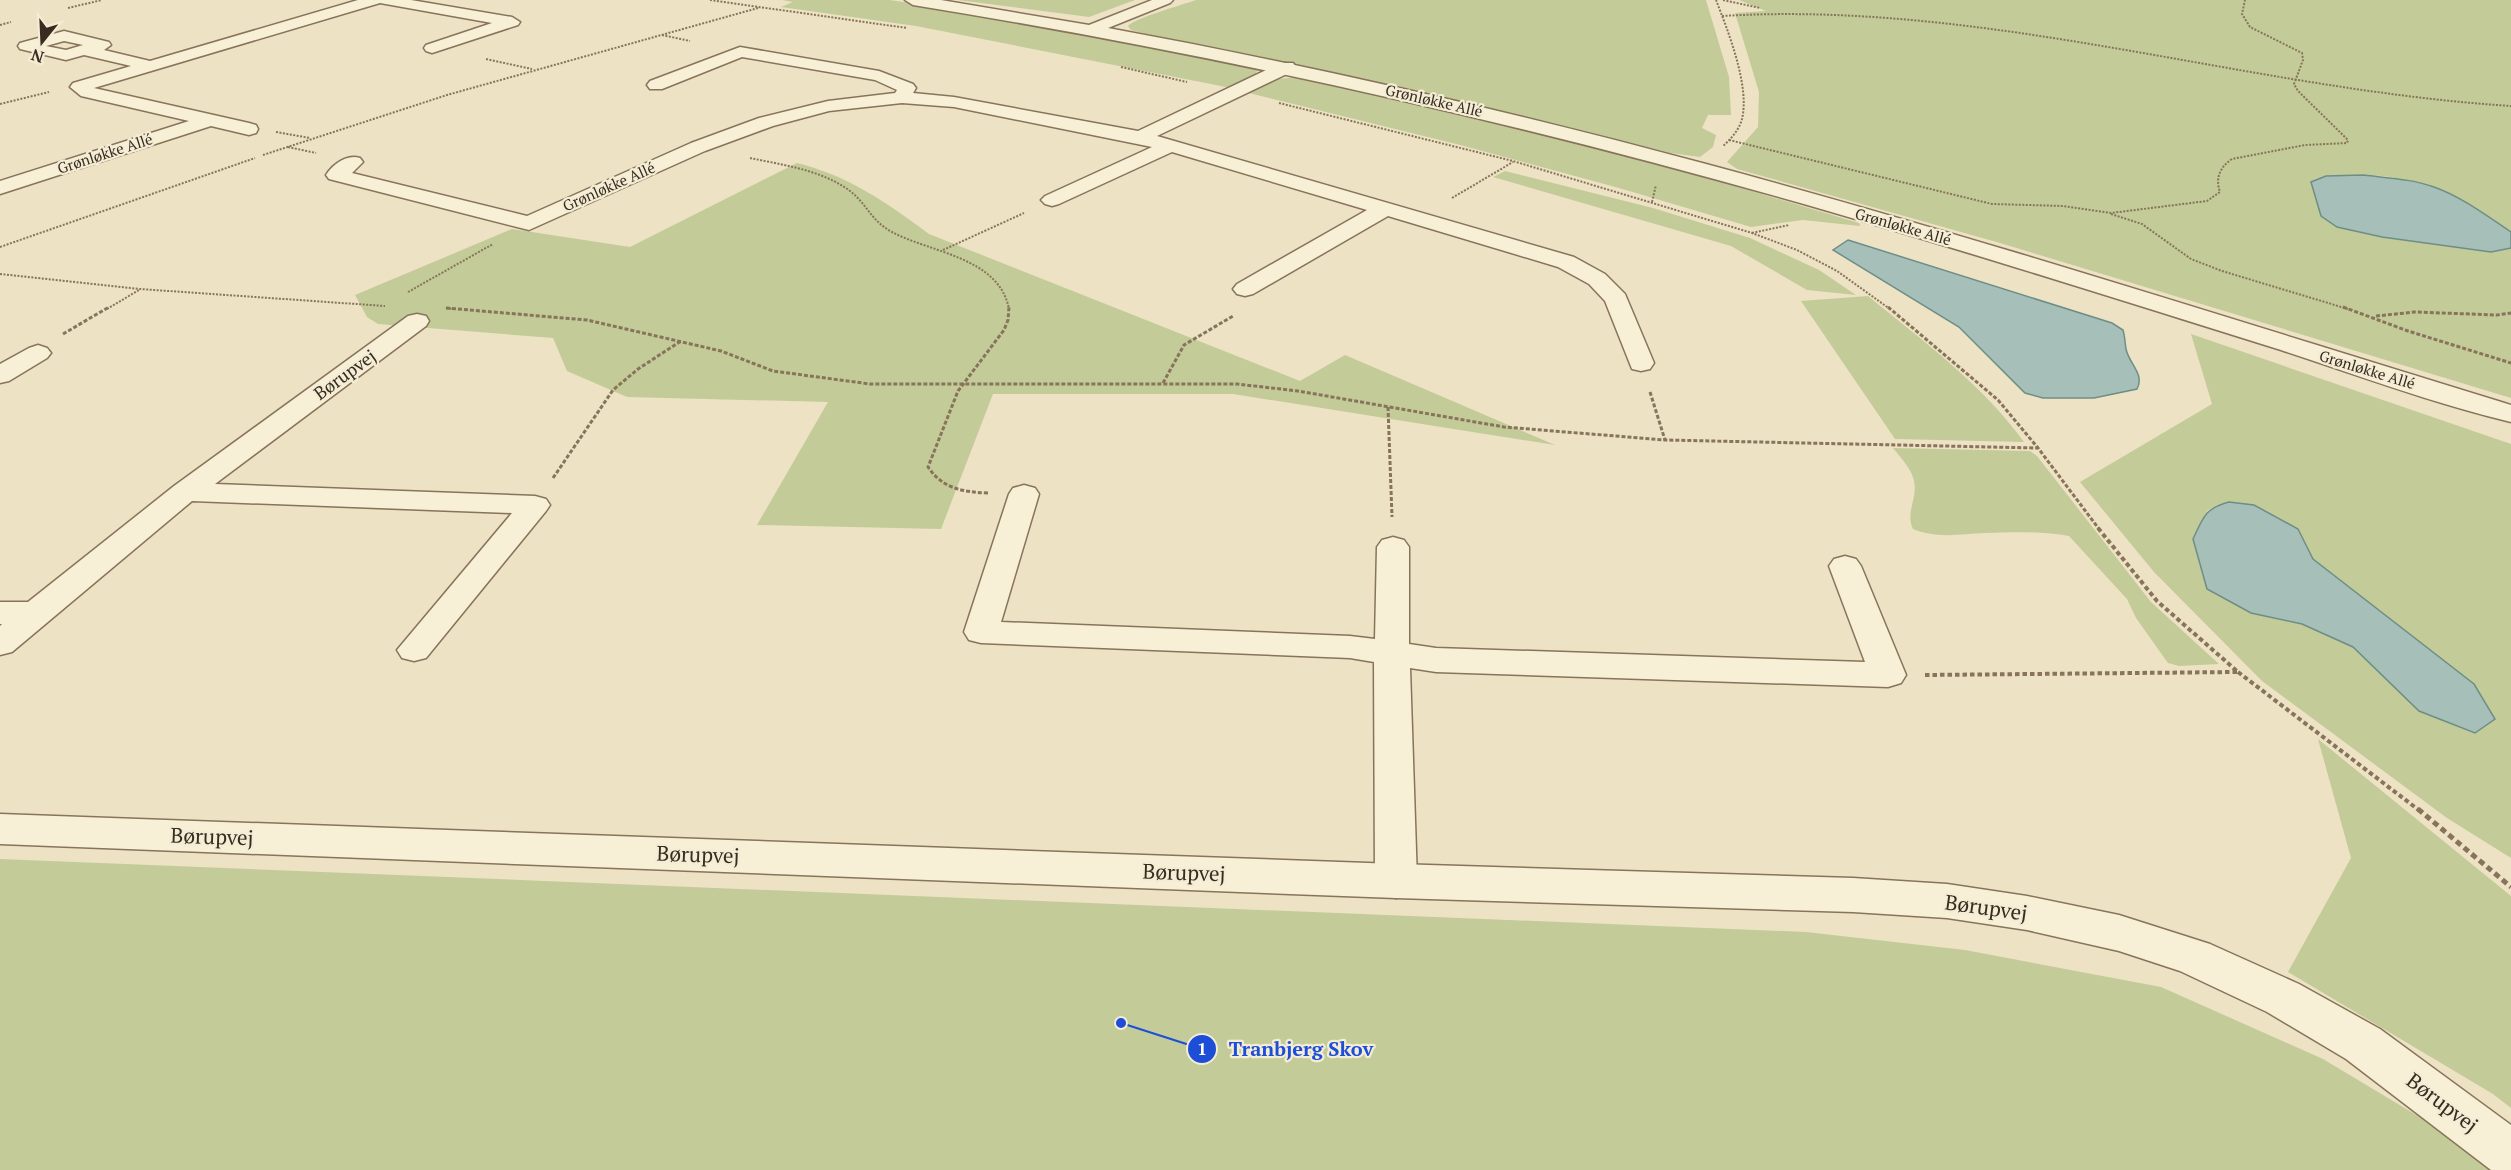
<svg xmlns="http://www.w3.org/2000/svg" width="2511" height="1170" viewBox="0 0 2511 1170" font-family="'PT Serif',serif">
  <style>
    .green { fill: #c3cb98; fill-rule: evenodd }
    .water { fill: #a6c0b9; stroke: #6d8e87; stroke-width: 1.5 }
    .lines { fill: none; stroke-linecap: round; stroke-linejoin: round }
    .minor-casing { stroke: #87745b; stroke-width: 3 }
    .tertiary-casing { stroke: #87745b; stroke-width: 3 }
    .path-far3 { stroke: #87745b; stroke-width: 2; stroke-dasharray: 2 1.5; stroke-linecap: butt }
    .path-far2 { stroke: #87745b; stroke-width: 3; stroke-dasharray: 4 2; stroke-linecap: butt }
    .path-far1 { stroke: #87745b; stroke-width: 4; stroke-dasharray: 4.5 3; stroke-linecap: butt }
    .path { stroke: #87745b; stroke-width: 5; stroke-dasharray: 6 4; stroke-linecap: butt }
    .minor { fill: #f8efd7; fill-rule: evenodd }
    .tertiary { fill: #f8efd7; fill-rule: evenodd }
    .labels { text-anchor: middle; stroke-width: 4.5; stroke-linejoin: round; paint-order: stroke }
    .far-street-label { font-size: 15px; fill: #372c1f; stroke: #f4ecd4 }
    .street-label { font-size: 18px; fill: #372c1f; stroke: #f4ecd4 }
    .near-street-label { font-size: 21px; fill: #372c1f; stroke: #f4ecd4 }
    .leader { fill: none; stroke: #1d4ed8; stroke-width: 2 }
    .callout-dot { fill: #1d4ed8; stroke: #f4ecd4; stroke-width: 2 }
    .mark-label { font-size: 18px; text-anchor: middle; font-weight: bold; fill: #fff }
    .callout-label { font-size: 20px; text-anchor: middle; font-weight: bold; fill: #1d4ed8; stroke: #f4ecd4; stroke-width: 4.5; stroke-linejoin: round; paint-order: stroke }
  </style>
  <rect width="100%" height="100%" fill="#ede2c4"/>
  <g class="green">
    <path d="M782,0H889L926,5L1252,65L1258,70L1254,76L1231,88L916,26L781,7L793,2Z"/>
    <path d="M958,0H1135L1089,17Z"/>
    <path d="M1196,0H1706L1729,77L1731,115H1708L1702,128L1716,135L1713,147L1700,157L1671,153L1405,88L1146,34L1131,30L1128,26C1135,18 1182,5 1196,0Z"/>
    <path d="M1739,0H2511V232C2478,210 2443,190 2404,180C2379,173 2351,175 2326,176L2318,202L2321,216L2337,227L2382,237L2491,252L2511,248V398L2000,243L1737,169L1727,162L1758,127L1759,92L1735,13L1766,11Z"/>
    <path d="M1296,77L1347,85L1651,161L1859,223L1860,226L1803,220L1751,227L1619,188L1460,145L1249,93L1279,79Z"/>
    <path d="M797,163C849,176 886,202 929,234L1300,381L1345,355L1555,445L1233,394H993L941,529L757,525L828,402L627,397L567,371L553,338L378,324L367,317L355,295L512,229L630,247Z"/>
    <path d="M1505,171L1653,208L1750,238L1819,270L1856,295L1807,290L1731,246L1493,177Z"/>
    <path d="M1868,296C1923,341 1982,384 2024,442L1895,439L1801,301Z"/>
    <path d="M2191,334L2511,444V858L2447,818L2262,681L2154,572L2080,482L2212,404ZM2229,502L2298,529L2313,559L2474,684L2495,720L2419,711L2353,647L2302,624L2251,613L2207,511L2217,505Z"/>
    <path d="M1893,448L2030,451L2037,456L2151,602L2219,664L2179,666L2168,663L2136,618L2127,599L2069,536C2042,531 2012,532 1985,533C1959,534 1938,539 1913,529C1905,512 1918,498 1914,481C1912,469 1900,457 1893,448Z"/>
    <path d="M2318,739L2511,896V1108L2493,1094L2288,972L2351,858Z"/>
    <path d="M0,859L1806,932L1965,950L2161,987L2323,1059L2483,1155L2501,1170H0Z"/>
  </g>
  <g class="water">
    <path d="M2364,175C2387,178 2412,179 2434,187C2462,197 2487,216 2511,232V248L2491,252L2382,237L2337,227L2321,216L2311,182L2326,176Z"/>
    <path d="M1848,240L2112,323L2123,330C2125,337 2125,343 2126,349C2129,364 2145,374 2137,389L2094,398H2043L2025,393L1959,327L1833,250Z"/>
    <path d="M2229,502L2254,505L2298,529L2313,559L2474,684L2495,719L2475,733L2419,711L2353,647L2302,624L2251,613L2207,589L2193,539C2203,518 2205,508 2229,502Z"/>
  </g>
  <g class="lines">
    <g class="minor-casing">
      <g id="minor">
        <path d="M358,0H411L512,17L520,22L518,25L432,53L426,51L424,48L426,45L492,23L380,3L94,88L249,123L256,125L258,129L256,133L249,135L211,126L0,194V181L189,121L81,96L70,87L73,83L131,66L84,55L66,60L20,49L18,46L20,43L64,31L109,42L111,45L104,50L150,61ZM64,41L83,45L66,50L46,46Z"/>
        <path d="M740,47L879,71L913,84L916,88L913,93L954,97L1138,131L1281,63H1293L1296,67L1293,71L1157,136L1574,257L1605,274L1625,294L1654,363L1650,369L1641,371L1632,369L1605,301L1589,284L1558,267L1388,216L1253,294L1245,296L1237,294L1233,289L1237,284L1367,210L1172,152L1059,204L1052,206L1045,204L1041,200L1045,196L1152,147L954,107L902,103L829,111L773,126L705,151L529,230L329,179L326,175C333,164 347,154 360,158L363,162L352,173L527,216L691,143L759,118L828,101L895,93L897,90L875,80L742,57L662,89H650L647,85L650,81Z"/>
        <path d="M417,314L426,316L429,321L426,326L215,484L535,496L546,499L550,505L546,511L426,658L414,661L402,658L397,650L512,513L192,501L12,652L0,655V626L2,624H0V602H28L174,486L408,316Z"/>
        <path d="M38,345L47,348L51,353L47,358L9,381L0,383V364L29,348Z"/>
        <path d="M1024,485L1035,488L1039,494L1001,622L1350,636L1375,639L1377,547L1382,540L1393,537L1404,540L1409,547V644L1436,648L1865,662L1829,566L1834,559L1845,556L1856,559L1861,566L1906,675L1901,683L1888,687L1436,672L1410,668L1417,881L1411,893L1396,898L1381,893L1375,881L1374,662L1350,658L981,643L969,640L964,632L1009,494L1013,488Z"/>
      </g>
    </g>
    <g class="tertiary-casing">
      <g id="tertiary">
        <path d="M905,0H941L1089,25L1152,0H1173L1170,3L1108,28C1309,65 1509,111 1706,164C1977,237 2243,323 2511,405V422C2433,403 2357,375 2281,350C2130,303 1980,255 1828,211C1527,124 1223,55 913,5Z"/>
        <path d="M0,814L1396,864L1853,878L1947,884L2027,896L2119,915L2210,944L2299,984L2380,1029L2511,1125V1170H2491L2346,1059L2267,1012L2180,971L2119,951L2027,930L1947,918L1853,912L1396,898L0,844Z"/>
      </g>
    </g>
    <g class="path-far3">
      <path d="M710,0L907,28"/>
      <path d="M1716,0C1728,31 1750,86 1742,119C1739,130 1731,139 1723,146"/>
      <path d="M1723,0L1760,8"/>
      <path d="M68,8L102,0"/>
      <path d="M1722,16C1990,0 2246,89 2511,106"/>
      <path d="M0,25L11,22"/>
      <path d="M662,35L690,41"/>
      <path d="M486,59L532,69"/>
      <path d="M1121,67L1187,82"/>
      <path d="M1279,103L1513,161L1752,233L1797,250L1837,271L1890,309"/>
      <path d="M0,104L49,92"/>
      <path d="M276,132L310,138"/>
      <path d="M1729,140L1992,204L2063,206L2111,213L2207,201L2220,192C2215,178 2220,167 2232,159L2305,145L2347,143L2348,140L2298,91L2294,84L2303,60L2302,53L2250,27L2242,14L2245,0"/>
      <path d="M288,147L316,153"/>
      <path d="M263,155L447,95L758,8"/>
      <path d="M750,158C783,165 822,170 850,191C867,204 871,221 892,232C931,253 999,257 1009,309"/>
      <path d="M1452,198L1513,162"/>
      <path d="M1652,202L1656,185"/>
      <path d="M2111,214L2142,224L2191,259L2222,271L2348,309"/>
      <path d="M1752,233L1789,225"/>
      <path d="M0,247L255,158"/>
      <path d="M943,250L1024,213"/>
      <path d="M0,274L140,289L385,306"/>
      <path d="M408,292L493,244"/>
      <path d="M446,308L454,309"/>
      <path d="M107,309L139,290"/>
    </g>
    <g class="path-far2">
      <path d="M1888,307L1998,400L2038,448L2099,529"/>
      <path d="M2343,307L2408,331L2511,363"/>
      <path d="M446,308L587,320L721,351L773,371L870,384H1237L1298,391L1504,427L1665,440L2037,448"/>
      <path d="M2376,316L2415,312L2497,315L2511,313"/>
      <path d="M63,334L109,307"/>
      <path d="M1163,383L1184,345L1233,316"/>
      <path d="M1650,392L1665,440"/>
      <path d="M1388,407L1392,517"/>
      <path d="M553,478L613,390L638,369L681,341"/>
      <path d="M988,493C963,492 943,489 928,467L958,391L1004,330L1008,320L1009,307"/>
    </g>
    <g class="path-far1">
      <path d="M2238,672L2420,811"/>
      <path d="M1925,675L2238,672L2157,601L2098,528"/>
    </g>
    <path class="path" d="M2418,809L2511,887"/>
    <use href="#minor" class="minor"/>
    <use href="#tertiary" class="tertiary"/>
  </g>
  <g class="labels">
    <g class="far-street-label">
      <text transform="translate(1434 101) rotate(13)" y="5">Grønløkke Allé</text>
      <text transform="translate(105 154) rotate(-18)" y="5">Grønløkke Allé</text>
      <text transform="translate(609 187) rotate(-24)" y="5">Grønløkke Allé</text>
      <text transform="translate(1903 227) rotate(16)" y="5">Grønløkke Allé</text>
      <text transform="translate(2367 370) rotate(17)" y="5">Grønløkke Allé</text>
    </g>
    <g class="street-label">
      <text transform="translate(345 375) rotate(-36)" y="6">Børupvej</text>
    </g>
    <g class="near-street-label">
      <text transform="translate(212 837) rotate(2)" y="7">Børupvej</text>
      <text transform="translate(698 855) rotate(2)" y="7">Børupvej</text>
      <text transform="translate(1184 873) rotate(2)" y="7">Børupvej</text>
      <text transform="translate(1986 908) rotate(8)" y="7">Børupvej</text>
      <text transform="translate(2442 1103) rotate(37)" y="7">Børupvej</text>
    </g>
  </g>
  <path class="leader" d="M1121 1023L1202 1049"/>
  <g class="callout-dot">
    <circle cx="1121" cy="1023" r="6"/>
    <circle cx="1202" cy="1049" r="15"/>
  </g>
  <g class="mark-label">
    <text x="1202" y="1055">1</text>
  </g>
  <g class="callout-label">
    <text x="1301" y="1056">Tranbjerg Skov</text>
  </g>
  <g transform="translate(42 42) rotate(198)" stroke="#f4ecd4" stroke-width="4.5" paint-order="stroke">
  <path d="M0-4.5L10 22L0 15L-10 22Z" fill="#372c1f"/>
  <text y="-9" font-size="16" font-weight="bold" text-anchor="middle" fill="#372c1f">N</text>
  </g>
</svg>
